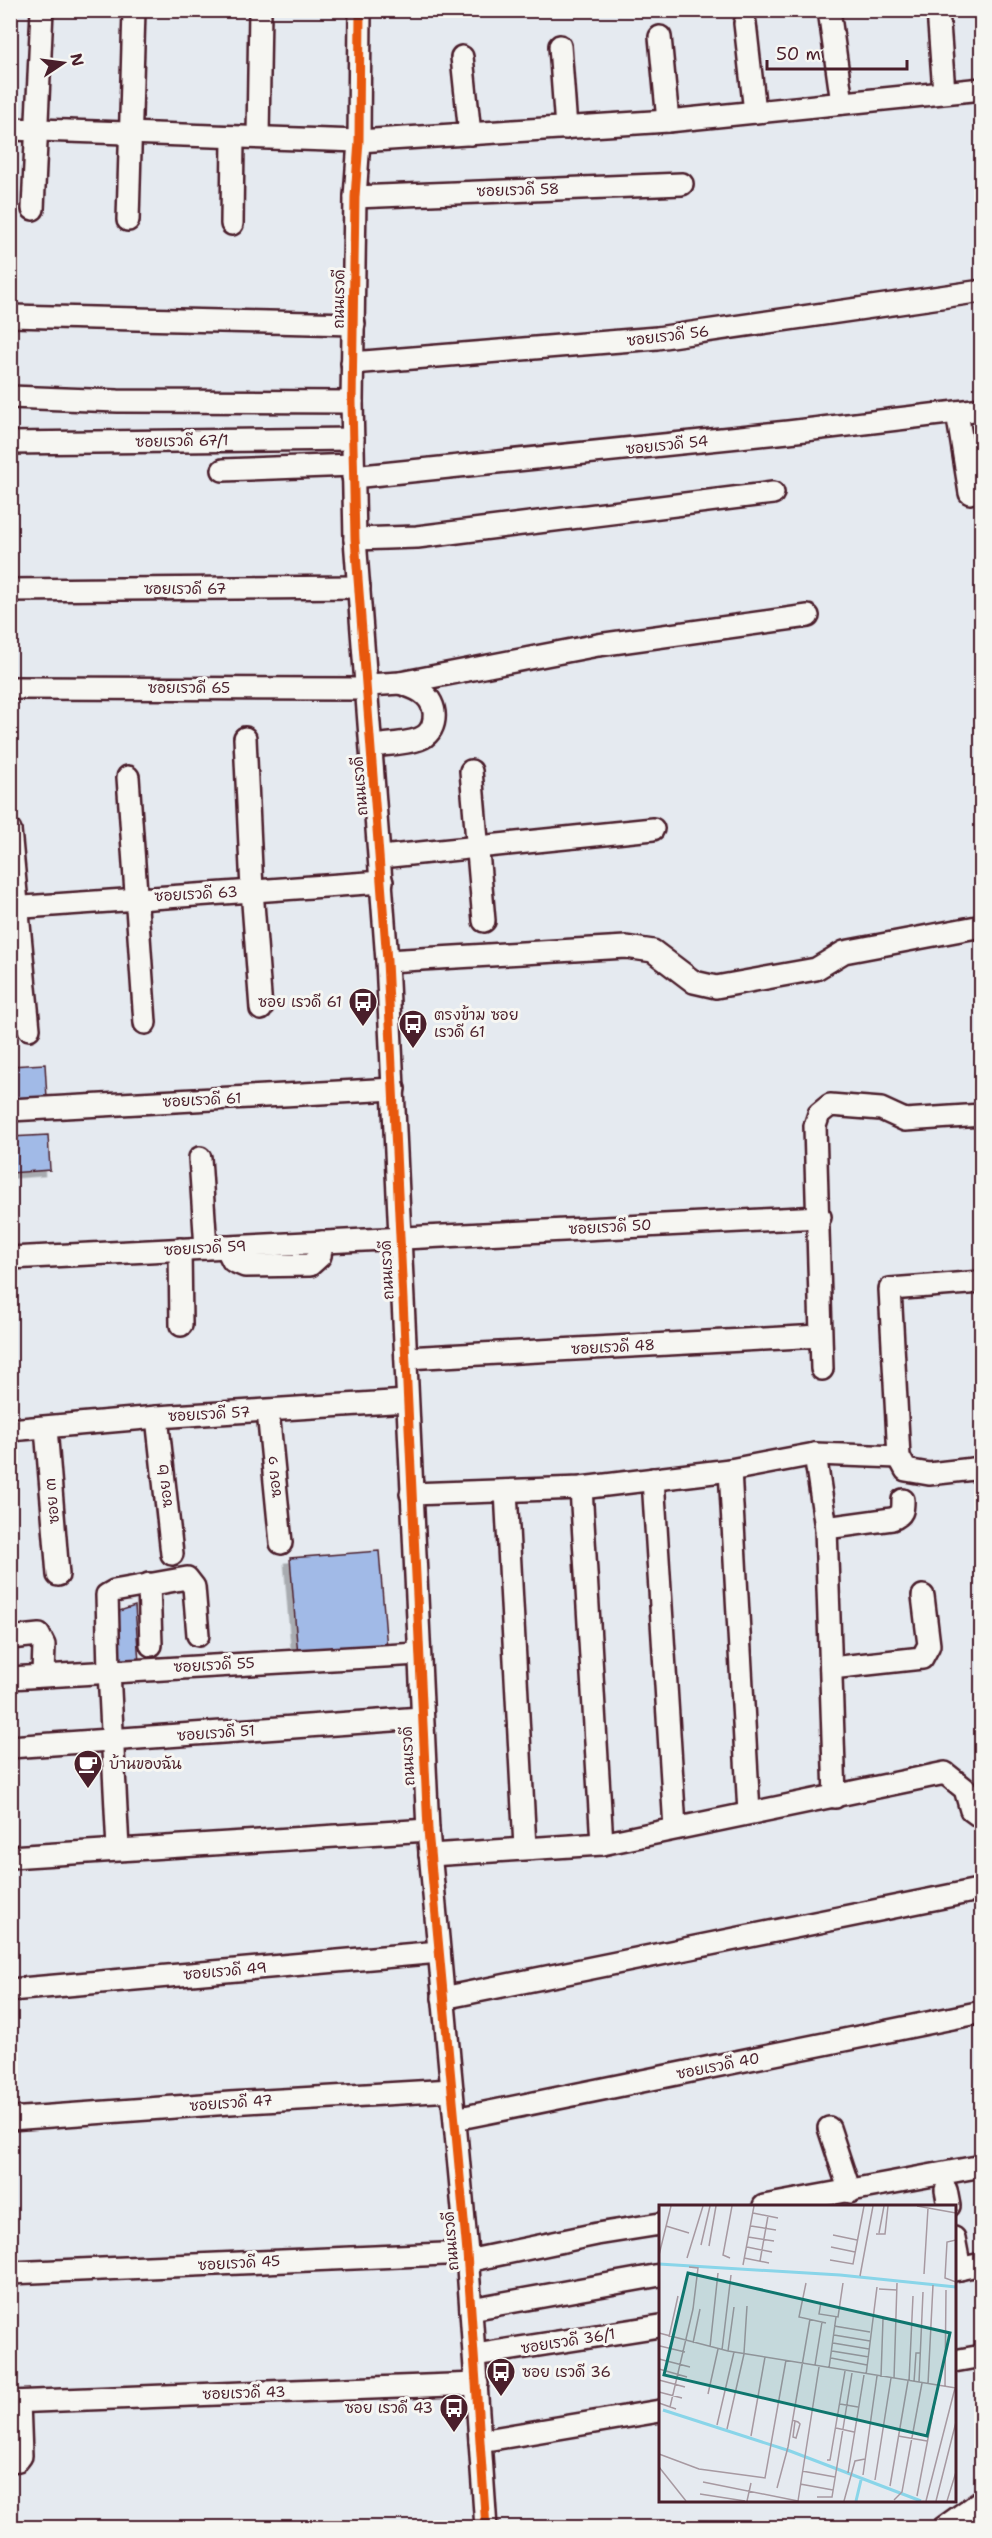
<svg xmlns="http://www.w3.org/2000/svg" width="992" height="2538" viewBox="0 0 992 2538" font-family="'Shantell Sans','Playpen Sans Thai',sans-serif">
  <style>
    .building { fill: #a1bae7; stroke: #4a1f2b; stroke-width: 1.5; filter: url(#shadow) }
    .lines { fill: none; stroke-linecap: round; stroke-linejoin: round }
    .minor-casing { stroke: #4a1f2b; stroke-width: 26 }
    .minor { stroke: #f6f6f2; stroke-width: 21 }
    .cycleway-casing { stroke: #f6f6f2; stroke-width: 13 }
    .cycleway { stroke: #e8590c; stroke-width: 9 }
    .labels { text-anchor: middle; stroke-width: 6; stroke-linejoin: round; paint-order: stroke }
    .street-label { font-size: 15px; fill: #4a1f2b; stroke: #f6f6f2 }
    .poi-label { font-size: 15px; fill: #4a1f2b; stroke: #f6f6f2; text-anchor: start }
    .inset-river { fill: none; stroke: #89d5e9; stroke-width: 3 }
    .inset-road { fill: none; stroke: #a799a1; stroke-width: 1.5 }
    .view { fill: #0f766e; fill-opacity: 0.15; stroke: #0f766e; stroke-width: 3 }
    .inset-edge { fill: none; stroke: #4a1f2b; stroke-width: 3 }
  </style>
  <defs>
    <filter id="shadow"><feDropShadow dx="-5.5" dy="5.5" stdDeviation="0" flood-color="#0004"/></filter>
  </defs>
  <rect width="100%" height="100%" fill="#e5eaf0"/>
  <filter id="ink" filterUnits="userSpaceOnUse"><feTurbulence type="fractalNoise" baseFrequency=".0167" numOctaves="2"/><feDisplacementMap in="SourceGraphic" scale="12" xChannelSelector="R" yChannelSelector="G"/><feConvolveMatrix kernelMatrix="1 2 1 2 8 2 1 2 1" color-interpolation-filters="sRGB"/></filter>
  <g filter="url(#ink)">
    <g class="building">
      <path d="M45,1064L47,1098L10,1101V1066Z"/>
      <path d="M48,1135L50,1170L10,1173V1137Z"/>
      <path d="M379,1551L387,1649L298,1656L290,1558Z"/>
      <path d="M135,1606L139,1663L112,1667L113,1613Z"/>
    </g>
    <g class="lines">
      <g class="minor-casing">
        <g id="minor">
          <path d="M360,10L359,141L355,197L352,402L355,539L387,961L428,1830L467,2253L486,2528"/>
          <path d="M938,10L944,92"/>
          <path d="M830,17L842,103"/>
          <path d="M745,23L755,112"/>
          <path d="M660,37L668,121"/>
          <path d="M560,46L566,128"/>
          <path d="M462,57L470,134"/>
          <path d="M10,129L359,141L668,121L982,89"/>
          <path d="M258,137L260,10"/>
          <path d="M355,197L682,184"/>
          <path d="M33,209L42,10"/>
          <path d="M128,220L134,10"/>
          <path d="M232,224L233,137"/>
          <path d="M10,316L354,324"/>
          <path d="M352,363L657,338L982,291"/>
          <path d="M10,397L118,401L352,402"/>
          <path d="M957,412L970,493"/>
          <path d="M10,443L353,439"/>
          <path d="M223,470L353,465"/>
          <path d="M353,477L788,432L982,409"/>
          <path d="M355,539L417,537L773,493"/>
          <path d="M10,590L359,587"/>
          <path d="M368,685L400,683L598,645L808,616"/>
          <path d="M10,688L368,689"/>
          <path d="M245,738L252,890L261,1009"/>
          <path d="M372,746C387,744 405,744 419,739C437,733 439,707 425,695C419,689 408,686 400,683"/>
          <path d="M471,771L484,921"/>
          <path d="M128,777L145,1023"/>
          <path d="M10,830L29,1029"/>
          <path d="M381,857L653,829"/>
          <path d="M10,908L382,882"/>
          <path d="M387,961L626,947L653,951L694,982L716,987L816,969L844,952L982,926"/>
          <path d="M10,1110L394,1089"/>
          <path d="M200,1158L206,1248"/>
          <path d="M226,1247L233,1261L245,1266L310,1265L320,1256L322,1242"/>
          <path d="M180,1249L181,1325"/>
          <path d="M10,1258L820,1217"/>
          <path d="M982,1282L890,1289L899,1457L906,1470L929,1474L982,1468"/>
          <path d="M406,1358L820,1336"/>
          <path d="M822,1369L815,1126L819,1114L830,1105L881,1109L905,1120L982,1115"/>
          <path d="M268,1411L281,1543"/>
          <path d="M157,1417L172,1554"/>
          <path d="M46,1428L58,1575"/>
          <path d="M10,1430L157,1417L407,1401"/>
          <path d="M815,1454L826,1528L835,1797"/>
          <path d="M730,1470L749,1813"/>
          <path d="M653,1479L675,1828"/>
          <path d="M581,1488L602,1844"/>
          <path d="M506,1491L525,1847"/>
          <path d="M411,1494L581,1488L730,1470L815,1454L899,1457"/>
          <path d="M826,1528L892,1519C903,1515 903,1510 903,1500"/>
          <path d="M149,1584L151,1645"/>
          <path d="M10,1638L39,1635L44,1645L43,1675"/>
          <path d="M831,1668L922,1658L929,1645L923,1596"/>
          <path d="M10,1678L418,1654"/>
          <path d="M10,1747L421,1718"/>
          <path d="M118,1849L109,1671L107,1595L114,1591L187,1578L194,1587L198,1635"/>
          <path d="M430,1855L602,1844L945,1773L965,1789L971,1810L982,1818"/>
          <path d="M10,1857L428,1830"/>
          <path d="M10,1990L439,1952"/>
          <path d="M443,1998L978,1890L982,1892"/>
          <path d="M10,2119L230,2103L452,2090"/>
          <path d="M455,2119L982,2012"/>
          <path d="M829,2128L850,2192"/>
          <path d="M946,2190L949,2206"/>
          <path d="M764,2206L982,2166"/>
          <path d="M954,2238L960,2269"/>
          <path d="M467,2261L597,2234L660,2224"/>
          <path d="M954,2270L982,2264"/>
          <path d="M10,2273L467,2253"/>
          <path d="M471,2309L660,2275"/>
          <path d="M475,2355L660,2326"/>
          <path d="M954,2361L982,2356"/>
          <path d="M10,2402L477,2384"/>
          <path d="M480,2441L660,2411"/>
          <path d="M10,2461L18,2460L21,2456L19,2402"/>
          <path d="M943,2528L982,2500"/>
        </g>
      </g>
      <use href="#minor" class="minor"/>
      <g class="cycleway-casing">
        <path id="cycleway" d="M360,10L359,141L355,197L352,402L355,539L387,961L428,1830L467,2253L486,2528"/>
      </g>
      <use href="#cycleway" class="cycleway"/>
    </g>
  </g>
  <defs>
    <g id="bus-pin" transform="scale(1.5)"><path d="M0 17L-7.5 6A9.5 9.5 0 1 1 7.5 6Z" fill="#4a1f2b" stroke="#f6f6f2"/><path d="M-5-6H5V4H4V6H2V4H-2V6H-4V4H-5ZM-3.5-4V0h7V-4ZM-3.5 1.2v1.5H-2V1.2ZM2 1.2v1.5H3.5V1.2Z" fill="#fff"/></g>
    <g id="cafe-pin" transform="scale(1.5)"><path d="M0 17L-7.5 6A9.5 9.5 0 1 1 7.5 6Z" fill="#4a1f2b" stroke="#f6f6f2"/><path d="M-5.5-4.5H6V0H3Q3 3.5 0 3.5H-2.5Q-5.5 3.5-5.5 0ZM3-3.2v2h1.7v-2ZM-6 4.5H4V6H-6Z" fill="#fff"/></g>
  </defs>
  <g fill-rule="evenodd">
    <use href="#bus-pin" x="363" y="1002"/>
    <use href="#bus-pin" x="413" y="1024"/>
    <use href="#cafe-pin" x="88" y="1764"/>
    <use href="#bus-pin" x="501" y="2372"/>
    <use href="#bus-pin" x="454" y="2408"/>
  </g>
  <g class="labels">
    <g class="street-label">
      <text transform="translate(518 190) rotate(-2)" y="5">ซอยเรวดี 58</text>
      <text transform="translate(339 299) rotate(-89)" y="5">ถนนเรวดี</text>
      <text transform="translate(668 336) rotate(-7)" y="5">ซอยเรวดี 56</text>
      <text transform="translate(182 441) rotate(-1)" y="5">ซอยเรวดี 67/1</text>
      <text transform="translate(667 445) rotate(-6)" y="5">ซอยเรวดี 54</text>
      <text x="185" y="594">ซอยเรวดี 67</text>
      <text x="189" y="693">ซอยเรวดี 65</text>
      <text transform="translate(360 786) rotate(-95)" y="5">ถนนเรวดี</text>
      <text transform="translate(196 894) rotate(-3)" y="5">ซอยเรวดี 63</text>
      <text transform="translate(202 1100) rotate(-3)" y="5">ซอยเรวดี 61</text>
      <text transform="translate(610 1227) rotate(-3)" y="5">ซอยเรวดี 50</text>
      <text transform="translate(205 1248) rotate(-3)" y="5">ซอยเรวดี 59</text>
      <text transform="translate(387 1270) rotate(-93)" y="5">ถนนเรวดี</text>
      <text transform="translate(613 1347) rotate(-3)" y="5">ซอยเรวดี 48</text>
      <text transform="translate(209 1414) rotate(-3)" y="5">ซอยเรวดี 57</text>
      <text transform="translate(274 1477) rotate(-96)" y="5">ซอย ๑</text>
      <text transform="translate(165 1486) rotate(-96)" y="5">ซอย ๒</text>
      <text transform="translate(52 1501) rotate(-95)" y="5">ซอย ๓</text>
      <text transform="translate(214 1665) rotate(-3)" y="5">ซอยเรวดี 55</text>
      <text transform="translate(216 1733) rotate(-4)" y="5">ซอยเรวดี 51</text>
      <text transform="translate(408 1756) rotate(-93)" y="5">ถนนเรวดี</text>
      <text transform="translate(225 1971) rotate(-5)" y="5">ซอยเรวดี 49</text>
      <text transform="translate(718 2066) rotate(-11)" y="5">ซอยเรวดี 40</text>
      <text transform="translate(231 2103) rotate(-4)" y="5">ซอยเรวดี 47</text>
      <text transform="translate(451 2241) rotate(-95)" y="5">ถนนเรวดี</text>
      <text transform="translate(239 2263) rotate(-3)" y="5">ซอยเรวดี 45</text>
      <text transform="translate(568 2341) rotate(-9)" y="5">ซอยเรวดี 36/1</text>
      <text transform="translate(244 2393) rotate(-2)" y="5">ซอยเรวดี 43</text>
    </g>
    <g class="poi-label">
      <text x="342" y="1007" text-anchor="end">ซอย เรวดี 61</text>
      <text x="434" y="1020">ตรงข้าม ซอย<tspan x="434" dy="17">เรวดี 61</tspan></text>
      <text x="109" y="1769">บ้านของฉัน</text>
      <text x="522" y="2377">ซอย เรวดี 36</text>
      <text x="433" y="2413" text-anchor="end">ซอย เรวดี 43</text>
    </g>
  </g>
  <g transform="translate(659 2205)">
    <rect width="297" height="297" fill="#e5eaf0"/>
    <path class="inset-river" d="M0,59L181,70L297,82M4,205L131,246L262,296M197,296L202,275"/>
    <path class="inset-road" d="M258,1L297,8M94,8L119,13M7,21L30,28M92,21L117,25M220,28L225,1M217,29H226L229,1M174,30L198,35M89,32L115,36M297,35L288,37L286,73L297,77M42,40L51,1M50,41L57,1M88,42L113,47M172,42L196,47M0,50L12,1M28,53L44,1M71,53L64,50L73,1M85,53L110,58M171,55L194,59L205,1M101,56L109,11M84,60L95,1M265,69L269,3M201,71L214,1M147,78L140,112L167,118M220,84L238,85M162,97L160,109L179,112L184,78M175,121L211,127M0,128L69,146L297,183M175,130L211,136M10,132L19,91M34,138L41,104M174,138L210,144M1,141L26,147M51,142L59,68M63,145L72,70M69,146L75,102M173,146L210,152M85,148L88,101M172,153L208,160M0,154L31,162M156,160L163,117M170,163L177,112M0,164L28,172M207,170L218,82M222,172L224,114H237M235,174L238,78M0,175L26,182M250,176L254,91M255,177L257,148H262M260,177L264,87M269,179L274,80M286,181L287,85M0,187L23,193M49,189L59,144M0,198L17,204M181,199L199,202M11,202L34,104L39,63L30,62M133,215L139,217L141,219L137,233L134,232L136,216M58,220L75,147M177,223L195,227M68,224L85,149M92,231L106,152M239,231L268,236M0,249L40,264L106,273L127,155M168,255H171L186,166M0,262L27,296M143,266L176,272M189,268L205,170M204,270L218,171M216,275L232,173M44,277L139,296M141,279L174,285M231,281L249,176M118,283L129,242L151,114M41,289L86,296M258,291L279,181M158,292H173L193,168M235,295L243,287L263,178M88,296L92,278M139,296L160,162M185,296L196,256L206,254M267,296L296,183M277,296L297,217M288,296L297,267"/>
    <path class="view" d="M29,68L291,128L268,231L5,170Z"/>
    <rect width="297" height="297" class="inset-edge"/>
  </g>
  <rect width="992" height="2538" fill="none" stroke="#f6f6f2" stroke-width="36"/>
  <rect x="18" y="18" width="956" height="2502" fill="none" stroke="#4a1f2b" stroke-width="2" filter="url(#ink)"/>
  <g transform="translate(63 63) rotate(77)" stroke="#f6f6f2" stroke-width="4.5" paint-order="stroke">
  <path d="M0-4.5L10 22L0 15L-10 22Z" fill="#4a1f2b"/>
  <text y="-9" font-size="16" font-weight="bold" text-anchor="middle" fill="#4a1f2b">N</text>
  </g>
  <path d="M767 60v9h140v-9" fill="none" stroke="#4a1f2b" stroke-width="3"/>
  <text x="776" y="60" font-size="18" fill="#4a1f2b" stroke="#f6f6f2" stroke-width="4.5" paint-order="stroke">50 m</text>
</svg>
